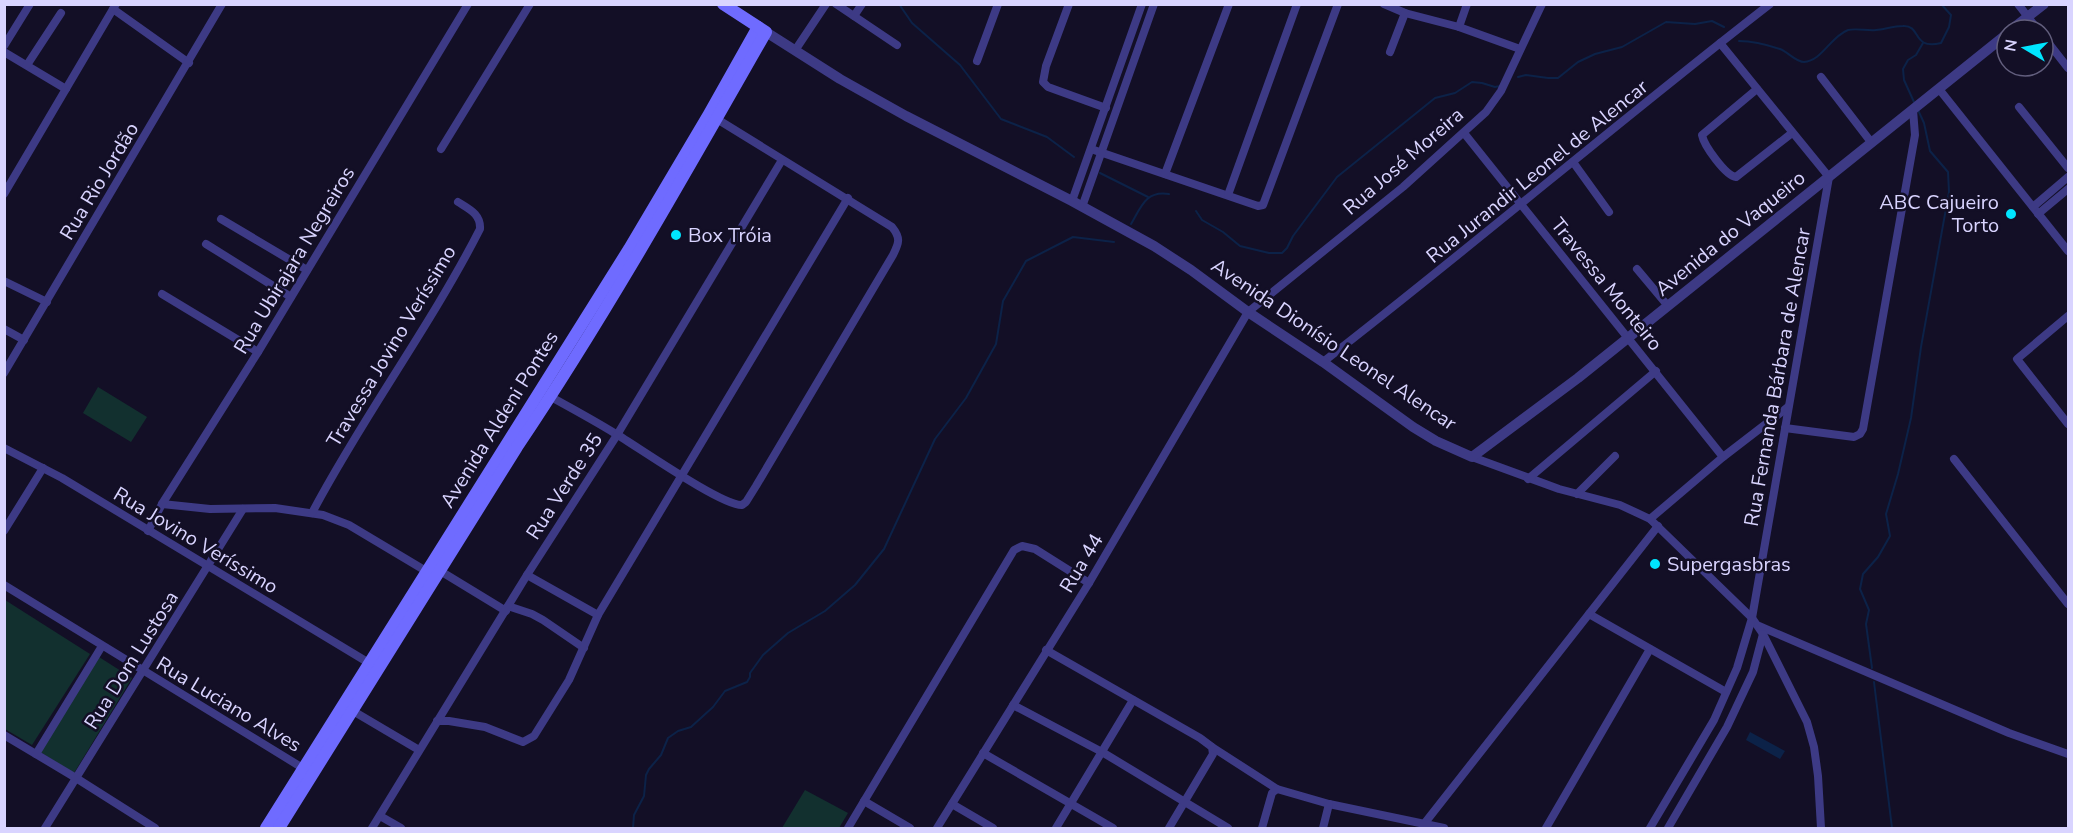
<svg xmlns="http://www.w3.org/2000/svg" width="2073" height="833" viewBox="0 0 2073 833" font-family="'Nunito Sans',sans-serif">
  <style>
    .green { fill: #12302f }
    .water { fill: #0c2248 }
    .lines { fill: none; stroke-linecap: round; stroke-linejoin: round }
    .stream { stroke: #0c2248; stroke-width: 2 }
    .minor { stroke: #3d3a85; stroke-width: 8 }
    .tertiary { stroke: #3d3a85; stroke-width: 10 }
    .secondary { stroke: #6f6bff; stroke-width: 12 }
    .poi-dot { fill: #00e5ff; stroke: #130f26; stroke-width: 2 }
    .labels { text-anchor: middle; stroke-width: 5; stroke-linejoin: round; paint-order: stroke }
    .street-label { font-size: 20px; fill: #d9d4ff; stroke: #130f26 }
    .poi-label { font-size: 20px; fill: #d9d4ff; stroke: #130f26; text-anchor: start }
  </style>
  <rect width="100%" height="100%" fill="#130f26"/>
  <g class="green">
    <path d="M98,387L147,417L131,442L83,413Z"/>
    <path d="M5,600L90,654L32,745L5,729Z"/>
    <path d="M99,657L132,678L74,773L40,752Z"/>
    <path d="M805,790L848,813L839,828H782Z"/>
  </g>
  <path class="water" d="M1750,732L1785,751L1780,759L1746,740Z"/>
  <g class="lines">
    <g class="stream">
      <path d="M899,4L912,23L960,65L1001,119L1047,137L1074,157"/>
      <path d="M1739,41C1751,41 1768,45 1780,49C1788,52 1796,62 1804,62C1822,61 1830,37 1848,30C1857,28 1867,31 1876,30C1885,29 1894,26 1903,26C1922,25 1911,50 1941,43L1949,27L1951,15L1941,4"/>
      <path d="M1518,77L1526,75L1548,78H1558L1578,62L1595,54L1622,47L1666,22L1695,24L1712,21L1724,27"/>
      <path d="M1914,102L1904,80L1903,69L1908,60L1916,55L1923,43"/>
      <path d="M1100,173L1148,197"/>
      <path d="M1196,211L1202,220L1223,232L1240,246L1269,253H1282L1287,248L1293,236L1337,177L1435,98L1455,93L1472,82L1482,83L1495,87L1500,86"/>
      <path d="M1131,224C1141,207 1146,190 1169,194"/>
      <path d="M1872,668L1866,624L1869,610L1860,589L1863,574L1878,557L1890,536L1886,514L1898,474L1911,418L1921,347L1949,192L1948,172L1930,151L1924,123L1918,110"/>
      <path d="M1874,682L1892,828"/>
      <path d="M633,828L634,815L644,796L646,775L649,769L661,755L668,738L678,731L691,727L713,707L725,691L747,682L750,677V673L763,655L788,633L825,611L855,585L884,549L935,439L966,398L996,344L1003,301L1026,261L1073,237L1114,242"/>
    </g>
    <g class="minor">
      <path d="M836,4L897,45"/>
      <path d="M1069,4L1046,66L1043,82L1048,87L1106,108"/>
      <path d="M1384,4L1405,13L1459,27L1520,49"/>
      <path d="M2018,4L2038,30"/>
      <path d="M113,9L189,63"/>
      <path d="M854,16L862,4"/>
      <path d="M1459,27L1467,4"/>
      <path d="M2043,36L2068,68"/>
      <path d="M4,46L30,4"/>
      <path d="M796,49L826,4"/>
      <path d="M4,52L66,89"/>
      <path d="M1390,52L1405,13"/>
      <path d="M977,61L998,4"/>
      <path d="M27,65L61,13"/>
      <path d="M1821,77L1871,142"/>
      <path d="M1757,89L1702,135C1704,146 1726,176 1736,177L1792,133"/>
      <path d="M1939,89L2068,251"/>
      <path d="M2019,107L2068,168"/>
      <path d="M1464,133L1723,457"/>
      <path d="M441,149L530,4"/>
      <path d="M1091,149L1258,206L1263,205L1338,4"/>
      <path d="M1573,162L1609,212"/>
      <path d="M1165,174L1229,4"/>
      <path d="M4,194L116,4"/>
      <path d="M1228,195L1297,4"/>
      <path d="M1072,201L1142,4"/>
      <path d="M1082,207L1154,4"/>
      <path d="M2033,207L2068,177"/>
      <path d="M2038,214L2068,189"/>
      <path d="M221,219L307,270"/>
      <path d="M206,244L291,297"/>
      <path d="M1637,269L1668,306"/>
      <path d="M4,281L47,302"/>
      <path d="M162,294L258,352"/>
      <path d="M2068,316L2017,359L2068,424"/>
      <path d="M4,329L24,340"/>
      <path d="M1323,362C1474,245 1619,121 1770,4"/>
      <path d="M4,373L222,4"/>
      <path d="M551,397C573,409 595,421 616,434C638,447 722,506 742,505L746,502L756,486L893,255C899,243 901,238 892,227L712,116"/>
      <path d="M1785,428L1854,437L1860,434L1863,429L1915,135L1913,110"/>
      <path d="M4,448L62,478L369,663"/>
      <path d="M1472,457L1559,489L1620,505L1650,519L1752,618L1763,634L1807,722L1814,747L1818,776L1821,828"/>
      <path d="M1954,459L2068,604"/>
      <path d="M1528,479L1656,371"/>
      <path d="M1577,494L1615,456"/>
      <path d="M162,504L210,509L275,508L323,515L349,525L431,574"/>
      <path d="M312,513C363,416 430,327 480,229C481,214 469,209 458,202"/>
      <path d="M1650,519L1723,457L1788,407"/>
      <path d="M4,531L43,468"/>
      <path d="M148,531L162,504L258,352L468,4"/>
      <path d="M437,569L506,611"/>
      <path d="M527,575L598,615"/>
      <path d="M4,585L306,770"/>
      <path d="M508,606L532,614L543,620L584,648"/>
      <path d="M1589,614L1726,692"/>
      <path d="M1759,626L2009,733L2068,754"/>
      <path d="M1046,650L1200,738L1212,747L1213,754L1169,828"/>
      <path d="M1013,705L1102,752L1228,828"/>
      <path d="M353,711L419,750"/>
      <path d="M437,721H449L485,727L523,742L534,736L569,680L598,615L848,198"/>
      <path d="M4,735L76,778L155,828"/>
      <path d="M1212,747L1277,789"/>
      <path d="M983,753L1113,828"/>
      <path d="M36,754L102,646"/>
      <path d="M864,801L910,828"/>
      <path d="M952,804L993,828"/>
      <path d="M380,816L401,828"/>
      <path d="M1424,824L1658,526"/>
      <path d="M45,828L243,509"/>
      <path d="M372,828L527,575L617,435L782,160"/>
      <path d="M848,828L1014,550L1022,546L1035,549L1089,583"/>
      <path d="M937,828L1089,583L1248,312L1403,187L1486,112L1501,91L1542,4"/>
      <path d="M1056,828L1133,700"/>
      <path d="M1262,828L1272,793L1277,789L1329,804L1444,828"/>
      <path d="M1323,828L1329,804"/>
      <path d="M1546,828L1650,649"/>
      <path d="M1650,828L1714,720L1737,668L1752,618L1829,177L1720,43"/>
      <path d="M1668,828L1727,727L1753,672L1763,634"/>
    </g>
    <g class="tertiary">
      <path d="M2011,30L2044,4"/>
      <path d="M766,32L840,79L906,116L1072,201L1154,246L1191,270L1248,312L1323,362L1413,427L1436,441L1472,457L1578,378L2007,34"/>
    </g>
    <g class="secondary">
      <path d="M266,828L629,249L709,114L758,27"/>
      <path d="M279,828L517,447C607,313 686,172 766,32L723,4"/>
    </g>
  </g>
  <g class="poi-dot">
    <circle cx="2011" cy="214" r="6"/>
    <circle cx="676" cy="235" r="6"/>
    <circle cx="1655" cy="564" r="6"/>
  </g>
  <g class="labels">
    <g class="street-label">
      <text transform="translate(1403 161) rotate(-41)" y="7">Rua José Moreira</text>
      <text transform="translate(1537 171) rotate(-39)" y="7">Rua Jurandir Leonel de Alencar</text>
      <text transform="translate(99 181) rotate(-59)" y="7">Rua Rio Jordão</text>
      <text transform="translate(1730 233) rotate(-39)" y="7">Avenida do Vaqueiro</text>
      <text transform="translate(294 260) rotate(-59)" y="7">Rua Ubirajara Negreiros</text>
      <text transform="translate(1607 284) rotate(51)" y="7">Travessa Monteiro</text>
      <text transform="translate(1334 344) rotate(34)" y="7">Avenida Dionísio Leonel Alencar</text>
      <text transform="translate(391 346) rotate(-59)" y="7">Travessa Jovino Veríssimo</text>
      <text transform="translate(1777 377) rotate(-80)" y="7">Rua Fernanda Bárbara de Alencar</text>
      <text transform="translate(499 419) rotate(-58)" y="7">Avenida Aldeni Pontes</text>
      <text transform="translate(564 486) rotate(-57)" y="7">Rua Verde 35</text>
      <text transform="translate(196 540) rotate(31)" y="7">Rua Jovino Veríssimo</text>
      <text transform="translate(1081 563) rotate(-59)" y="7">Rua 44</text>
      <text transform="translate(131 660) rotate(-58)" y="7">Rua Dom Lustosa</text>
      <text transform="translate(229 704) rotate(31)" y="7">Rua Luciano Alves</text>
    </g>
    <g class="poi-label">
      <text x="1999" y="209" text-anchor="end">ABC Cajueiro<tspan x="1999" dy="23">Torto</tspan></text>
      <text x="688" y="242">Box Tróia</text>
      <text x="1667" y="571">Supergasbras</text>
    </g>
  </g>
  <rect width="2073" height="833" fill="none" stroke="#d9d4ff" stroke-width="12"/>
  <g transform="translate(2025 48) rotate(280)"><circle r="28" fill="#130f26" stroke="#625e7d" stroke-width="1.5"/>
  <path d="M0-4.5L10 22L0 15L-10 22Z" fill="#00e5ff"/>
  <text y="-9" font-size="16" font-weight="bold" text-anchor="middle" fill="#d9d4ff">N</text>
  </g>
</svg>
